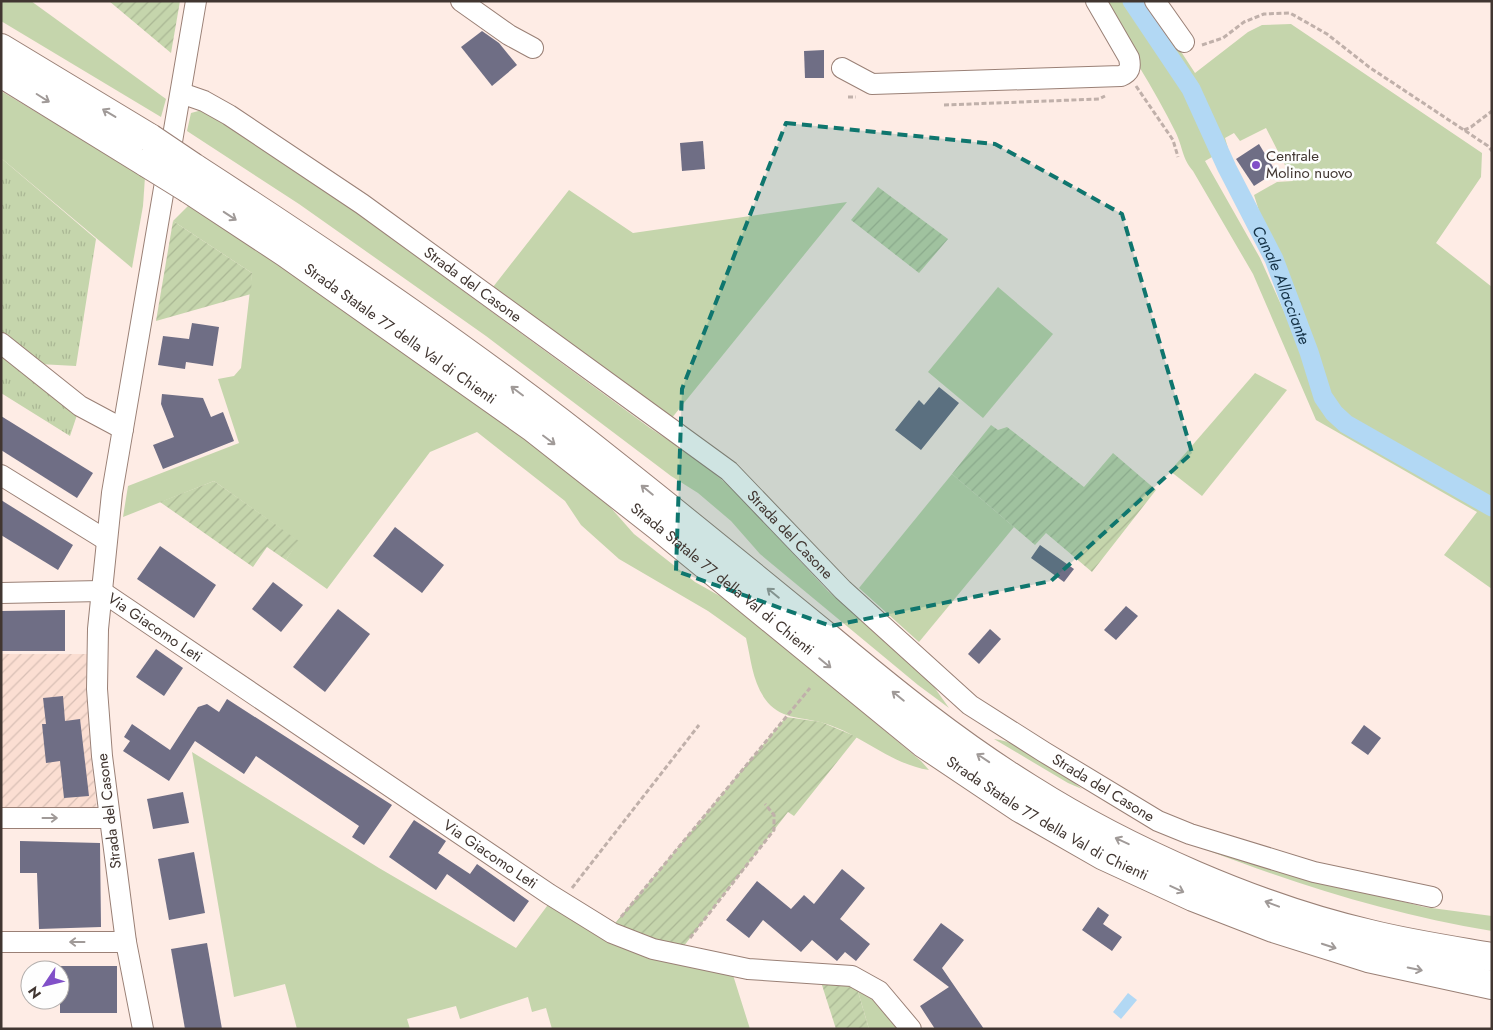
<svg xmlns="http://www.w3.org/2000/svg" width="1493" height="1030" viewBox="0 0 1493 1030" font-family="Jost,sans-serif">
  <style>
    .industrial { fill: url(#industrial-furrows) }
    .grass { fill: #c5d5ac; fill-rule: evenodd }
    .park { fill: url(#park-tufts) }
    .garden { fill: url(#garden-furrows) }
    .water { fill: #b2d8f4 }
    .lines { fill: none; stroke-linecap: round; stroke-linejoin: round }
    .canal { stroke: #b2d8f4; stroke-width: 19 }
    .building { fill: #6f6e85 }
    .minor-casing { stroke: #9a8076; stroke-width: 22 }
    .highway-casing { stroke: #9a8076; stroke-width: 30 }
    .path { stroke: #c0b0aa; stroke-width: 3; stroke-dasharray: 5 2.5; stroke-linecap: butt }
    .minor { stroke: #fff; stroke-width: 20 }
    .highway { stroke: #fff; stroke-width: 28 }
    .highway-bridge-casing { stroke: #9a8076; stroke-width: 30; stroke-linecap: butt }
    .highway-bridge { stroke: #fff; stroke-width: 28 }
    .oneway { stroke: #a09a98 }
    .marked { fill: #0f766e; fill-opacity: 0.2; stroke: #0f766e; stroke-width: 4; stroke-dasharray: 10 6; stroke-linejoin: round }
    .poi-dot { fill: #8150c8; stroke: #fefefe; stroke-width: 2 }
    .labels { text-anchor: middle; stroke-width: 5; stroke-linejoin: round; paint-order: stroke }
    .poi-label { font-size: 15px; fill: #413631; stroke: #fefefe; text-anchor: start }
    .street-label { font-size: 15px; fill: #413631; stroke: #fefefe }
    .water-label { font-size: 16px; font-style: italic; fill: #133044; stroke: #fefefe }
  </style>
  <defs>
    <pattern id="industrial-furrows" width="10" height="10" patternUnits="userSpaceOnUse" patternTransform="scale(1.25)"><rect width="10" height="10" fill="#fbded2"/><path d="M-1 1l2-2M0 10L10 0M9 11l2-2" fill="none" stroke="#d8bfb5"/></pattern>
    <pattern id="park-tufts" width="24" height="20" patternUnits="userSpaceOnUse" patternTransform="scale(1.25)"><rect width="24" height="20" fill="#c5d5ac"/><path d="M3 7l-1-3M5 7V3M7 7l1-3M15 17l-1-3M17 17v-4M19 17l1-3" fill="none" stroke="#aab794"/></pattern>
    <pattern id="garden-furrows" width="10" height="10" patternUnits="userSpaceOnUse" patternTransform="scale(1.25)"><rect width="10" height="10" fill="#c5d5ac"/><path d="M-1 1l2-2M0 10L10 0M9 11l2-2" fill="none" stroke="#aab794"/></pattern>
  </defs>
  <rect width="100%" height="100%" fill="#feece5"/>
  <path class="industrial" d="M1,654H87L86,686L91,756L97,810L1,808Z"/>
  <g class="grass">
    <path d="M1,1H31L166,99L161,117L1,21Z"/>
    <path d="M1098,1H1148L1195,73L1248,32L1262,25L1291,24L1482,153L1481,177L1436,243L1492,287V589L1444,555L1477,512L1316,420L1253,274L1193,171C1182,158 1183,148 1176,133C1154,88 1125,44 1098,1ZM1266,128L1293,181L1277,182L1254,195L1266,233L1304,324L1296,338L1260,258L1205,161L1228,148L1225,138L1234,133L1240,141Z"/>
    <path d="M1,91L145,177L143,206L132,268L1,158Z"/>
    <path d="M202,110L315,182L650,428L694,457L733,489L828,591L927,677L949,708L918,685L760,554L731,521L698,493L671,476L486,336L299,204L187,131L191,113Z"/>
    <path d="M569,190L633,233L847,202L671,419L493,287Z"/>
    <path d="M189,205L291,270L596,491L634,534L695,582L734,604L921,761L929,770C889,764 859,732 820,722C800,717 779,719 765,699C752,680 751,659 746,638L708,611L619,559L581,525L565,501L477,432L430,452L327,589L286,560L298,541L214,481L123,517L128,486L239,443L218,379L234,376L241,368L252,273L173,221Z"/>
    <path d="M998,287L1053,334L983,418L928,372Z"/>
    <path d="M1255,373L1287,390L1202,496L1170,471Z"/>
    <path d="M952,474L1014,527L919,642L859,588Z"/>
    <path d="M994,739C1026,743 1057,769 1082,789L1068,783Z"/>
    <path d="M192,752L379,868L516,948L550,902L733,975L750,1029H552L546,1008L532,1012L528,997L460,1019L456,1006L407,1019L410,1029H297L285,984L234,997Z"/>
    <path d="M1104,801L1172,833L1365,892L1424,907L1492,916V931C1406,917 1324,893 1242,863C1194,846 1148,828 1104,801Z"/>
    <path d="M857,988L874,998L901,1029H869Z"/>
  </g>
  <path class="park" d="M1,158L96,239L76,366L39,364L77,415L70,436L1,393Z"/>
  <g class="garden">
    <path d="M109,1H180L171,53Z"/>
    <path d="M878,187L948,239L919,273L851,220Z"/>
    <path d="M173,221L252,273L251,294L156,321Z"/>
    <path d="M991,425L998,430L1007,427L1084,487L1113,453L1156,490L1092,572L1046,533L1035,545L952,474Z"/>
    <path d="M214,481L299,541L286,560L267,547L253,567L160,502Z"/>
    <path d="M786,717L821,722L857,737L794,816L788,812L680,951L612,927Z"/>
    <path d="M821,982L847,983L857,988L869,1029H836Z"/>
  </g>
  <path class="water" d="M1128,993L1137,1000L1121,1019L1113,1012Z"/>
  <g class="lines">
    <path class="canal" id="s1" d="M1132,1L1191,89L1227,168L1274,259L1309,352L1323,397L1334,413L1346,424L1492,507"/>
  </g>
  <g class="building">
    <path d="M482,31L499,43L517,65L492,86L461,47Z"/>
    <path d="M824,50V78H805L804,51Z"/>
    <path d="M703,141L705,169L682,171L680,143Z"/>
    <path d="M1259,144L1276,172L1254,186L1236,159Z"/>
    <path d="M192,323L219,327L213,366L186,362L185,369L158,365L163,336L189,339Z"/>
    <path d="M939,387L959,403L921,450L895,430L919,400L924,405Z"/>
    <path d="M162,394L203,398L211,417L223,412L234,441L163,469L153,445L174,437L161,404Z"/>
    <path d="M1,416L93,473L77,498L1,450Z"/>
    <path d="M1,500L73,545L58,570L1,535Z"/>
    <path d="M395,527L444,565L422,593L373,556Z"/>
    <path d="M1040,545L1074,569L1064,582L1031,558Z"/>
    <path d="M160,546L216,585L194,618L137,579Z"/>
    <path d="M273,582L303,605L281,632L252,609Z"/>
    <path d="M1126,606L1138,616L1116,640L1104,630Z"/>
    <path d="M338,609L370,634L325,692L293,667Z"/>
    <path d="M65,610V651H2V611Z"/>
    <path d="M990,629L1001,639L979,664L968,654Z"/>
    <path d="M156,649L183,668L164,696L136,677Z"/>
    <path d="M63,696L65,721L80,719L89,796L64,798L60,761L46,763L42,724H46L43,698Z"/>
    <path d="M227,699L392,805L364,845L352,837L359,826L256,756L244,774L195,741L169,781L123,751L130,741L124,737L132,724L170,750L198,707L207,704L219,712Z"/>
    <path d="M1364,725L1381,738L1368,755L1351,743Z"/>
    <path d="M183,792L189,823L153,829L147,799Z"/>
    <path d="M414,820L446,841L438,853L470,874L477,864L529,901L514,922L447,874L436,890L389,857Z"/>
    <path d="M20,841L100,843L101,927L39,929L37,873H20Z"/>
    <path d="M194,852L205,913L169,920L158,859Z"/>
    <path d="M842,869L865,888L840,919L870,944L856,961L845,952L837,961L812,940L801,952L763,920L749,938L726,920L757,881L791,909L804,895L814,904Z"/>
    <path d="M1098,907L1109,915L1103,924L1122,937L1112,951L1082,930Z"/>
    <path d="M941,923L964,940L942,968L984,1029H935L920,1006L949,987L913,960Z"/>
    <path d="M207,943L222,1029H185L171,949Z"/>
    <rect x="60" y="966" width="57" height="47"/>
  </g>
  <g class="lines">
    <g class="minor-casing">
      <g id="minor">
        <path d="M461,1L509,35L533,48"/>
        <path d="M1155,1L1184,42"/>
        <path d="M842,68L872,84L1121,76C1130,72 1131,68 1129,58L1096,1"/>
        <path id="s2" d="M181,93L204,101L229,115L362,204L729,471L843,590L970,705L1044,752L1158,821L1190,834L1314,872L1432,897"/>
        <path d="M1,343L80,406L123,429"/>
        <path d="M1,475L106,540"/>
        <path id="s3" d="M1,593L101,591L549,894L612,933L653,949L748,969L852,976L879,991L911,1029"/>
        <path d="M1,818H109"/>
        <path d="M1,942H126"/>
        <path d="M143,1029L126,942L102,756L97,689L98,629L112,493L196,1"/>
      </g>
    </g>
    <g class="highway-casing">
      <g id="highway">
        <path d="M1,48L150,138"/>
        <path d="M1,73L147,163"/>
        <path d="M193,167C338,261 481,358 616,466C687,522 756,579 826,636C892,691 957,744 1030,789C1128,851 1258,908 1370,934C1410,944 1451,950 1492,957"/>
        <path id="s4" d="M189,189L286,253L532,427L658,526L923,743L1020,808L1104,856L1193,897L1273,928L1368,958L1492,985"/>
      </g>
    </g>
    <g class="path">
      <path d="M1202,45L1223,38L1244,22L1264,14L1290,13L1327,34L1369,67L1488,146L1492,151"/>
      <path d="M1136,86L1173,140L1178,157"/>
      <path d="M848,97H856"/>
      <path d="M944,105L1099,99L1105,96"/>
      <path d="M1464,130L1471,127L1492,111"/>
      <path d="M572,888L699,725"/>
      <path d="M621,917L810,688"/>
      <path d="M690,938L774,830V815L765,804"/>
    </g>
    <use href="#minor" class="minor"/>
    <use href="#highway" class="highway"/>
    <g class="highway-bridge-casing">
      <g id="highway-bridge">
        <path d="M150,138L193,167"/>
        <path d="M147,163L189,189"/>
      </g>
    </g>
    <use href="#highway-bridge" class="highway-bridge"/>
  </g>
  <defs><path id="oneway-shaft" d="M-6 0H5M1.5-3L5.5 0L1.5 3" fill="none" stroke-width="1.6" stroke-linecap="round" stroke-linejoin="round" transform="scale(1.25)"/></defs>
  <g class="oneway">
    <use href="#oneway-shaft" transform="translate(43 98) rotate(32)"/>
    <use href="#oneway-shaft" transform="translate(109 113) rotate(-149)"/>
    <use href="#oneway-shaft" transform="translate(230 216) rotate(33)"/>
    <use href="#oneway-shaft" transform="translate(517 391) rotate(-143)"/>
    <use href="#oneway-shaft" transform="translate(549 440) rotate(37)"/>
    <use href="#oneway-shaft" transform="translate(647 490) rotate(-141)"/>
    <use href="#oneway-shaft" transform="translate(773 593) rotate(-141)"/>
    <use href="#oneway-shaft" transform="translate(825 663) rotate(39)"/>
    <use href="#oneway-shaft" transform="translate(898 696) rotate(-141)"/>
    <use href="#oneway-shaft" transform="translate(983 758) rotate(-146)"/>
    <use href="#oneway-shaft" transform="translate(50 818)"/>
    <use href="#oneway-shaft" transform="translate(1122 841) rotate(-155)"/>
    <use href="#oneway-shaft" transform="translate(1177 889) rotate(25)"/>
    <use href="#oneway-shaft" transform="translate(1272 904) rotate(-159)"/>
    <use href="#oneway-shaft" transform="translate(77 942) rotate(-180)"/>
    <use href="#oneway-shaft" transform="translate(1329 946) rotate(18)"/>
    <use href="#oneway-shaft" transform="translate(1415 969) rotate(12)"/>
  </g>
  <path class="marked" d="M786,123L995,144L1122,214L1192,453L1051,581L831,626L676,571L682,389Z"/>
  <circle class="poi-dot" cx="1256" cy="165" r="5"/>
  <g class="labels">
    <g class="poi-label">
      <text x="1266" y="161">Centrale<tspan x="1266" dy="17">Molino nuovo</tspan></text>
    </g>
    <g class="street-label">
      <text dy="5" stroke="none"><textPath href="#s2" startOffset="350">Strada del Casone</textPath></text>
      <text dy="5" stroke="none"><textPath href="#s4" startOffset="256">Strada Statale 77 della Val di Chienti</textPath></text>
      <text dy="5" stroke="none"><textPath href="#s2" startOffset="755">Strada del Casone</textPath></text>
      <text dy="5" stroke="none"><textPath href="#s4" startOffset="661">Strada Statale 77 della Val di Chienti</textPath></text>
      <text dy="5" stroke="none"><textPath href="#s3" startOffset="165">Via Giacomo Leti</textPath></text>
      <text dy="5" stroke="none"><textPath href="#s2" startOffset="1160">Strada del Casone</textPath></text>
      <text transform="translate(109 811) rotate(-97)" y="5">Strada del Casone</text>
      <text dy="5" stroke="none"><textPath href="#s4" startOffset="1066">Strada Statale 77 della Val di Chienti</textPath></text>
      <text dy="5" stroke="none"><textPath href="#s3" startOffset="570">Via Giacomo Leti</textPath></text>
    </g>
    <g class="water-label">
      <text dy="6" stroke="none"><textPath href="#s1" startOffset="322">Canale Allacciante</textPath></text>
    </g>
  </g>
  <rect width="1493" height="1030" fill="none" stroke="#413631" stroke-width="5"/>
  <g transform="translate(45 985) rotate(235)"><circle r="24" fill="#fefefe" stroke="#b2aeac"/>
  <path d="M0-4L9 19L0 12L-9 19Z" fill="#8150c8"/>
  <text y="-8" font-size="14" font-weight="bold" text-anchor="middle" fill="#413631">N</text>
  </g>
</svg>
